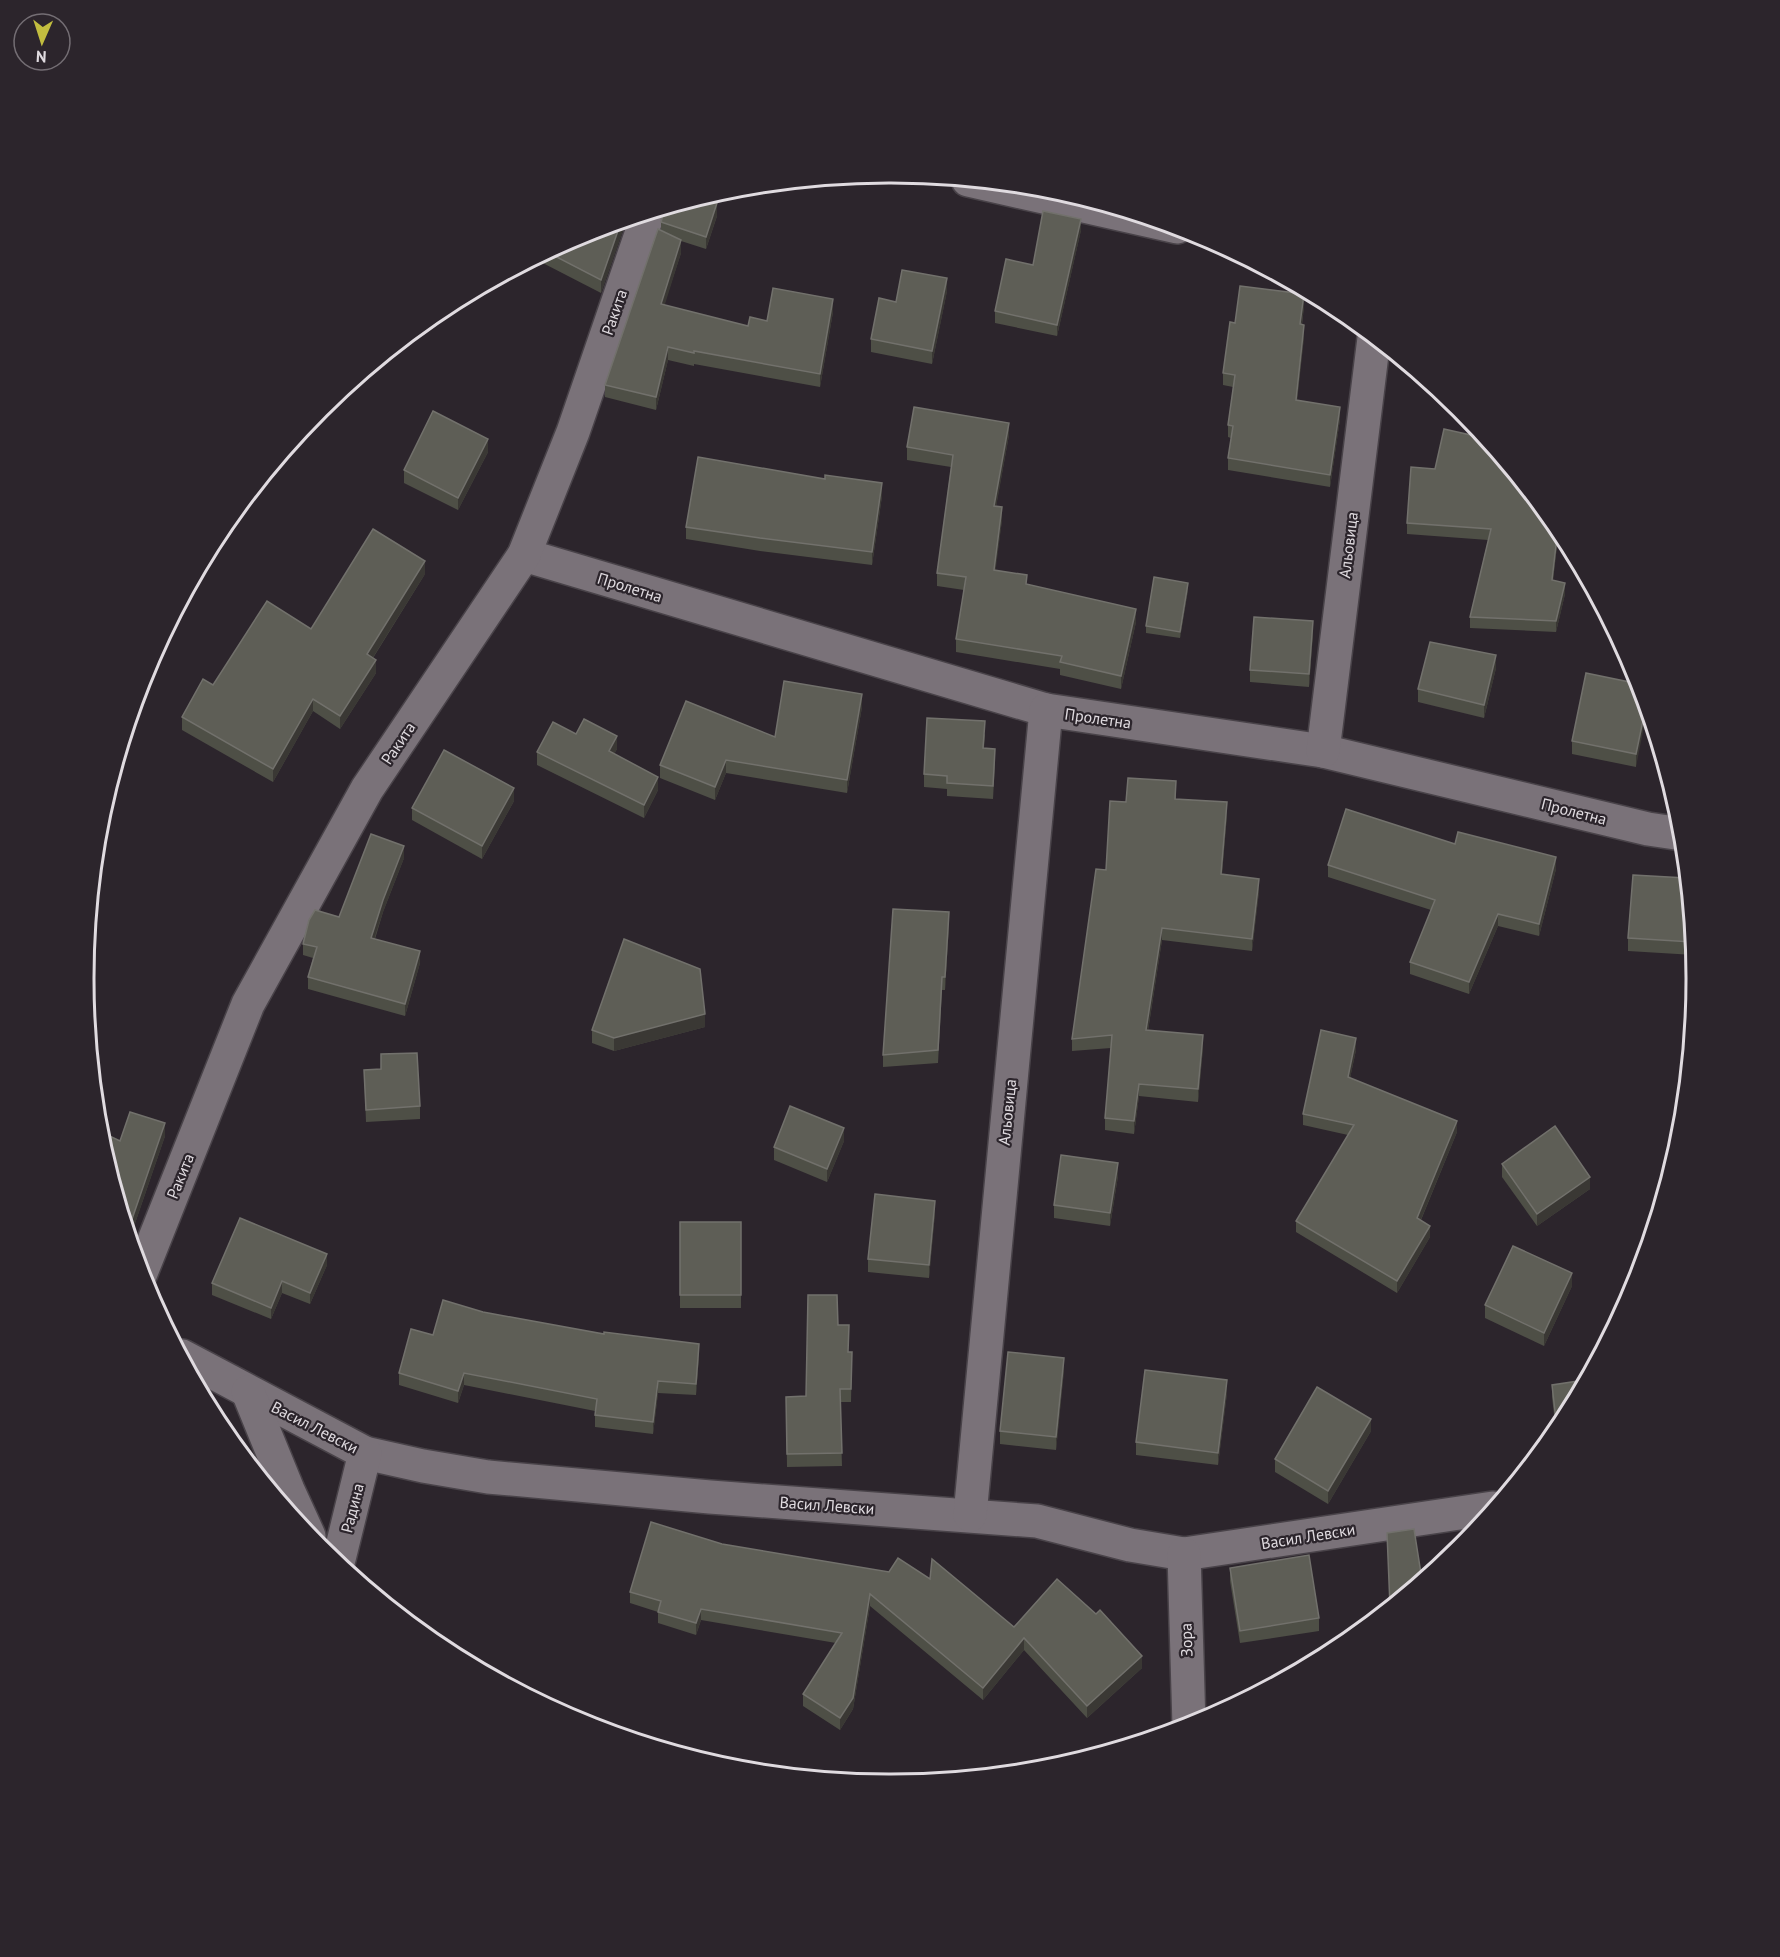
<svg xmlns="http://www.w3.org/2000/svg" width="1780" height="1957" viewBox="0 0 1780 1957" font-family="'PT Sans',sans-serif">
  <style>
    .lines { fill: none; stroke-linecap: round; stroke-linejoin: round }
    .minor-casing { stroke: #494349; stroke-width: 36 }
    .minor { stroke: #7a7279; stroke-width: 33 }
    .wall { fill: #4e4f46 }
    .shaded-wall { fill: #3a3834 }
    .building { fill: #5e5e56; stroke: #72716c; stroke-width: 1.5 }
    .labels { text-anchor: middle; stroke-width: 4.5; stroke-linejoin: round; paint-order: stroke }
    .street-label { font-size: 16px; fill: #e0dbe0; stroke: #2c252c }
    .rim { fill: none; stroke: #e0dbe0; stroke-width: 3 }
  </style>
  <rect width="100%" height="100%" fill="#2c252c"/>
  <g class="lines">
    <g class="minor-casing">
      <g id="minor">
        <path d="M968,180L1177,227"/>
        <path d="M524,555L1046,710L1323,751L1648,829L1682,834"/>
        <path d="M1323,751L1374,338"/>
        <path d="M141,1273L248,1004L367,789L524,555L573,432L648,214"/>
        <path d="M182,1356L365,1453L423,1466L488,1477L710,1497L1037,1521L1130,1545L1184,1554L1493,1508"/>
        <path d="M248,1392L288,1490L309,1536"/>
        <path d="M970,1515L1046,710"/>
        <path d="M1184,1554L1189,1726"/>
        <path d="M338,1563L365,1453"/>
      </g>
    </g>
    <use href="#minor" class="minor"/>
  </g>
  <g class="wall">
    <path d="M717,216L706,249L681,241V253L664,305L748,326L767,321L833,312L820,387L694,364V366L668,360L656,410L605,397V385L661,230V222Z"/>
    <path d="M625,221V224L601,293L535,259L582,234Z"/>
    <path d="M1081,230L1057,336L995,323V311L1033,265Z"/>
    <path d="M947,291L932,364L871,352V339L896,302Z"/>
    <path d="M1304,306L1302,325L1304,337L1297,400L1340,419L1330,487L1228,470V458L1231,438L1228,437V425L1233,387L1223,385V373L1235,323Z"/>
    <path d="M1009,435L996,506L1002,520L995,570L1027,585L1136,622L1121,689L1060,675V669L956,652V639L964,590L937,586V573L951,467L907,460V447Z"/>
    <path d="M1484,438L1559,529L1553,580L1565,594L1556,632L1470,628V617L1488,540L1407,534V523Z"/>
    <path d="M488,452L458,510L404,483V470Z"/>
    <path d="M882,496L872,565L760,551L686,539V527Z"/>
    <path d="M425,574L373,658L376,673L340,729L313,711L273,782L182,730V717L213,685L311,629Z"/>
    <path d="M1188,590L1180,638L1146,633V626Z"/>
    <path d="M1313,633L1309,687L1250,682V670Z"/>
    <path d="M1496,668L1484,718L1418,702V689Z"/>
    <path d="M1639,684L1636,767L1572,754V741Z"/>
    <path d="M862,707L847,793L726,773L715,800L660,778V765L775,737Z"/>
    <path d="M576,734L617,749L614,754L658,790L644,818L537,765V752Z"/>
    <path d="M985,734L984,748L995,762L993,799L947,796V789L924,787V774Z"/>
    <path d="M1176,793V799L1227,815L1222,874L1259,891L1252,951L1162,940L1148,1031L1203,1048L1198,1102L1139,1096L1134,1134L1105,1130V1118L1111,1048L1072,1051V1039L1106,870L1126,802Z"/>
    <path d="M514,801L482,859L412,820V808Z"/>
    <path d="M1455,844L1556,869L1539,936L1498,926L1469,994L1410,974V962L1431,910L1328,877V865Z"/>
    <path d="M404,858L383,912L375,939L420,963L405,1016L308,989V977L313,958L303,955V944L339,917Z"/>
    <path d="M1686,878L1694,955L1628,951V938Z"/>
    <path d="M949,925L945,990H942L938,1063L883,1067V1055Z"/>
    <path d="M705,1027L614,1051L592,1043V1030Z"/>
    <path d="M1356,1050L1350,1078L1457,1132L1421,1220L1430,1237L1397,1293L1296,1232V1221L1348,1135L1303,1125V1114Z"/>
    <path d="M381,1054L420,1106V1119L366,1122L364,1070L381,1069Z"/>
    <path d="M99,1135L120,1141L165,1136L131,1235L129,1234Z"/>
    <path d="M844,1141L827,1182L774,1160V1147Z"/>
    <path d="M1502,1164L1590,1189L1537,1226L1502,1177Z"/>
    <path d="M1118,1176L1110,1226L1054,1218V1205Z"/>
    <path d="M935,1213L929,1278L868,1272V1259Z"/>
    <rect x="680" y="1222" width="61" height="86"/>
    <path d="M327,1265L310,1304L282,1293L271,1319L212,1295V1283Z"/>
    <path d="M1572,1286L1544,1346L1485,1318V1305Z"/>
    <path d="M483,1312L699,1356L696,1395L658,1393L653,1434L595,1427V1411L464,1385L458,1403L399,1385V1373L433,1335Z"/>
    <path d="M838,1325L848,1352H852L851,1402H840L842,1466L787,1467L786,1397L806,1396Z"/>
    <path d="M1064,1370L1056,1450L1000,1444V1431Z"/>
    <path d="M1585,1380L1560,1427L1556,1432L1552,1397V1385Z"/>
    <path d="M1227,1393L1218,1465L1136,1455V1442Z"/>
    <path d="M1371,1431L1328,1504L1275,1472V1459Z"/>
    <path d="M722,1544L930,1579L1014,1627L1142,1668L1087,1718L1024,1650L983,1700L870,1606L853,1709L840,1730L803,1706V1694L836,1643L701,1620L696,1635L658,1623V1612L630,1603V1592Z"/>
    <path d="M1230,1568L1319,1618V1631L1240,1643L1230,1581Z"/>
  </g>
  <g class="shaded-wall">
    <path d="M717,203V216L706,249V237Z"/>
    <path d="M1081,219V230L1057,336V325Z"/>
    <path d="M625,221V224L601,293V280L621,222Z"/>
    <path d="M681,240V253L661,317V304Z"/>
    <path d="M947,278V291L932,364V351Z"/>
    <path d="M1304,294V306L1300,336V324Z"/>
    <path d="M833,299V312L820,387V374Z"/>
    <path d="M1304,325V337L1296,412V400Z"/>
    <path d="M668,347V360L656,410V397Z"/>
    <path d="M1340,407V419L1330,487V475Z"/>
    <path d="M1009,423V435L994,519V506Z"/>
    <path d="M488,439V452L458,510V498Z"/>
    <path d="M882,483V496L872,565V552Z"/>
    <path d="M1002,507V520L994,583V570Z"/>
    <path d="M1558,528L1559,529L1552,590V580Z"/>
    <path d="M425,561V574L367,667V654Z"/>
    <path d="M1188,583V590L1180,638V632Z"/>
    <path d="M1565,583V594L1556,632V621Z"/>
    <path d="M1136,609V622L1121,689V676Z"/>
    <path d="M1313,621V633L1309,687V674Z"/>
    <path d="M1496,655V668L1484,718V705Z"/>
    <path d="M376,660V673L340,729V716Z"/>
    <path d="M862,694V707L847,793V780Z"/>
    <path d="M313,699V711L273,782V769Z"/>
    <path d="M1646,706L1647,711L1636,767V754Z"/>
    <path d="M617,736V749L609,764V751Z"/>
    <path d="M726,760V773L715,800V787Z"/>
    <path d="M658,777V790L644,818V805Z"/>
    <path d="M514,788V801L482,859V846Z"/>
    <path d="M1227,802V815L1221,887V874Z"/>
    <path d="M404,846V858L383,912L371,949V938L383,900Z"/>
    <path d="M1556,857V869L1539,936V924Z"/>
    <path d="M1259,879V891L1252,951V939Z"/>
    <path d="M949,912V925L945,990V977Z"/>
    <path d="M1498,914V926L1469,994V982Z"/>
    <path d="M1162,928V940L1146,1043V1030Z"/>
    <path d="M420,951V963L405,1016V1004Z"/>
    <path d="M705,1014V1027L614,1051V1038Z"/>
    <path d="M1203,1035V1048L1198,1102V1089Z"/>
    <path d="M1356,1038V1050L1348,1088V1077Z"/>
    <path d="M1139,1084V1096L1134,1134V1121Z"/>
    <path d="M1457,1121V1132L1417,1229V1218Z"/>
    <path d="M165,1123V1136L131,1235V1222Z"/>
    <path d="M844,1128V1141L827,1182V1169Z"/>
    <path d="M1118,1163V1176L1110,1226V1213Z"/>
    <path d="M1590,1177V1189L1537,1226V1214Z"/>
    <path d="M935,1201V1213L929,1278V1265Z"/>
    <path d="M1430,1226V1237L1397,1293V1281Z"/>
    <path d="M327,1254V1265L310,1304V1293Z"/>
    <path d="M1572,1273V1286L1544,1346V1333Z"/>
    <path d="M282,1281V1293L271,1319V1308Z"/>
    <path d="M699,1344V1356L696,1395V1384Z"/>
    <path d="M1064,1358V1370L1056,1450V1437Z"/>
    <path d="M464,1373V1385L458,1403V1391Z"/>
    <path d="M1227,1380V1393L1218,1465V1453Z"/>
    <path d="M658,1381V1393L653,1434V1422Z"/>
    <path d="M1371,1419V1431L1328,1504V1491Z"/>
    <path d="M870,1594V1606L853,1709L840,1730V1718Z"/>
    <path d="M701,1609V1620L696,1635V1623Z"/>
    <path d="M1024,1638V1650L983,1700V1688Z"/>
    <path d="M1142,1656V1668L1087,1718V1706Z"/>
  </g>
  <g class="building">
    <path d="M700,198L717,203L706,237L661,222L665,208Z"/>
    <path d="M1043,211L1081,219L1057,325L995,311L1006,259L1033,265Z"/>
    <path d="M621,222L601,280L547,252L582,234Z"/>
    <path d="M658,229L681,240L661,304L748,326L750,317L767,321L773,288L833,299L820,374L694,351V353L668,347L656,397L605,385Z"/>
    <path d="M902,270L947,278L932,351L871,339L879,298L896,302Z"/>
    <path d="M1240,286L1304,294L1300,324L1304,325L1296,400L1340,407L1330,475L1228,458L1233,426L1228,425L1235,375L1223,373L1230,322L1235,323Z"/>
    <path d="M914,407L1009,423L994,506L1002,507L994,570L1027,575L1026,584L1136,609L1121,676L1060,662L1062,656L956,639L966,577L937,573L953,455L907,447Z"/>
    <path d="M433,411L488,439L458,498L404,470Z"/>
    <path d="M1444,429L1484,438L1558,528L1552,580L1565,583L1556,621L1470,617L1491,529L1407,523L1411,467L1435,469Z"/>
    <path d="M698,457L825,479V475L882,483L872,552L760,538L686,527Z"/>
    <path d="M373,529L425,561L367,654L376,660L340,716L313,699L273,769L182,717L203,679L213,685L267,601L311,629Z"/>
    <path d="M1154,577L1188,583L1180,632L1146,626Z"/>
    <path d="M1254,617L1313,621L1309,674L1250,670Z"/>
    <path d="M1430,642L1496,655L1484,705L1418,689Z"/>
    <path d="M1586,673L1639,684L1646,706L1636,754L1572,741Z"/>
    <path d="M784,681L862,694L847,780L726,760L715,787L660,765L686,701L775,737Z"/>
    <path d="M927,718L985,721L983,748L995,749L993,786L947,783V776L924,774Z"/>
    <path d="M584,719L617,736L609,751L658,777L644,805L537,752L553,722L576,734Z"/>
    <path d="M444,750L514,788L482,846L412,808Z"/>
    <path d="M1128,778L1176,781L1175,799L1227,802L1221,874L1259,879L1252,939L1162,928L1146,1030L1203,1035L1198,1089L1139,1084L1134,1121L1105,1118L1112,1035L1072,1039L1096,869L1106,870L1110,801L1126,802Z"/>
    <path d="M1346,809L1455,844L1458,832L1556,857L1539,924L1498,914L1469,982L1410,962L1435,900L1328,865Z"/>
    <path d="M371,834L404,846L383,900L371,938L420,951L405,1004L308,977L317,947L303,944L309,920L315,910L339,917Z"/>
    <path d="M1633,875L1686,878L1692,942L1628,938Z"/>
    <path d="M893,909L949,912L945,977H942L938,1050L883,1055Z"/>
    <path d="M624,939L700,969L705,1014L614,1038L592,1030Z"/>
    <path d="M1321,1030L1356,1038L1348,1077L1457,1121L1417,1218L1430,1226L1397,1281L1296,1221L1354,1125L1303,1114Z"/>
    <path d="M417,1053L420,1106L366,1110L364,1070L381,1069V1054Z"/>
    <path d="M790,1106L844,1128L827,1169L774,1147Z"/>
    <path d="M130,1112L165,1123L131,1222L125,1220L99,1135V1131L120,1141Z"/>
    <path d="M1555,1126L1590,1177L1537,1214L1502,1164Z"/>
    <path d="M1061,1155L1118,1163L1110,1213L1054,1205Z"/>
    <path d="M875,1194L935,1201L929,1265L868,1259Z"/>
    <path d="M240,1218L327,1254L310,1293L282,1281L271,1308L212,1283Z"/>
    <rect x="680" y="1222" width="61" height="73"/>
    <path d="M1513,1246L1572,1273L1544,1333L1485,1305Z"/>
    <path d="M808,1295H837L838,1325H849L848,1352H852L851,1389H840L842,1453L787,1454L786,1397L806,1396Z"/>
    <path d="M443,1300L483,1312L604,1334V1332L699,1344L696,1384L658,1381L653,1422L595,1415L597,1399L464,1373L458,1391L399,1373L411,1329L433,1335Z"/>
    <path d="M1008,1352L1064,1358L1056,1437L1000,1431Z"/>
    <path d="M1145,1370L1227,1380L1218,1453L1136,1442Z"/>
    <path d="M1585,1380L1562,1423L1561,1420H1556L1552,1385Z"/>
    <path d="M1317,1387L1371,1419L1328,1491L1275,1459Z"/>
    <path d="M230,1427L239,1449L223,1430Z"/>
    <path d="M651,1522L722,1544L889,1572L898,1558L930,1579L932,1559L1014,1627L1057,1579L1096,1614L1100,1610L1142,1656L1087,1706L1024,1638L983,1688L870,1594L853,1698L840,1718L803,1694L842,1633L701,1609L696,1623L658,1612L661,1601L630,1592Z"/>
    <path d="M1414,1529L1422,1580L1390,1606L1387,1533Z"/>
    <path d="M1309,1555L1319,1618L1240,1631L1230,1568Z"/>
  </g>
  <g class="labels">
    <g class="street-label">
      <text transform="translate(614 312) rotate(-71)" y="6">Ракита</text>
      <text transform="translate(1348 545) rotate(-83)" y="6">Альовица</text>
      <text transform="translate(630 587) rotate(17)" y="6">Пролетна</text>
      <text transform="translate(1098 718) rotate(8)" y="6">Пролетна</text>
      <text transform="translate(398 743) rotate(-56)" y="6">Ракита</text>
      <text transform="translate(1574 811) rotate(14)" y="6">Пролетна</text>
      <text transform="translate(1007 1112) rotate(-84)" y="6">Альовица</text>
      <text transform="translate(180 1176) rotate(-68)" y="6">Ракита</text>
      <text transform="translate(315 1427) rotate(27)" y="6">Васил Левски</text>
      <text transform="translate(827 1505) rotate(4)" y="6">Васил Левски</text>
      <text transform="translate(352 1508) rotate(-76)" y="6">Радина</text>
      <text transform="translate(1308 1536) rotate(-9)" y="6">Васил Левски</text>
      <text transform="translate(1186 1640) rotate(-92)" y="6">Зора</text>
    </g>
  </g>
  <path d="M0 0H1780V1957H0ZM889 183H891A795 795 0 0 1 1686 978V979A795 795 0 0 1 891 1774H889A795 795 0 0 1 94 979V978A795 795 0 0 1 889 183Z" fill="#2c252c" fill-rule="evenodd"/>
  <path class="rim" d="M889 183H891A795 795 0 0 1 1686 978V979A795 795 0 0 1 891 1774H889A795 795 0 0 1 94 979V978A795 795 0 0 1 889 183Z"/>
  <g transform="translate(42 42) rotate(183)"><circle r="28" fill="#2c252c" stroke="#746e74" stroke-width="1.5"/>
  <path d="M0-4.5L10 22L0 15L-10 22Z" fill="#c2bd3f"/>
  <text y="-9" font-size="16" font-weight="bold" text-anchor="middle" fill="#e0dbe0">N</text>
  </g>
</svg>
